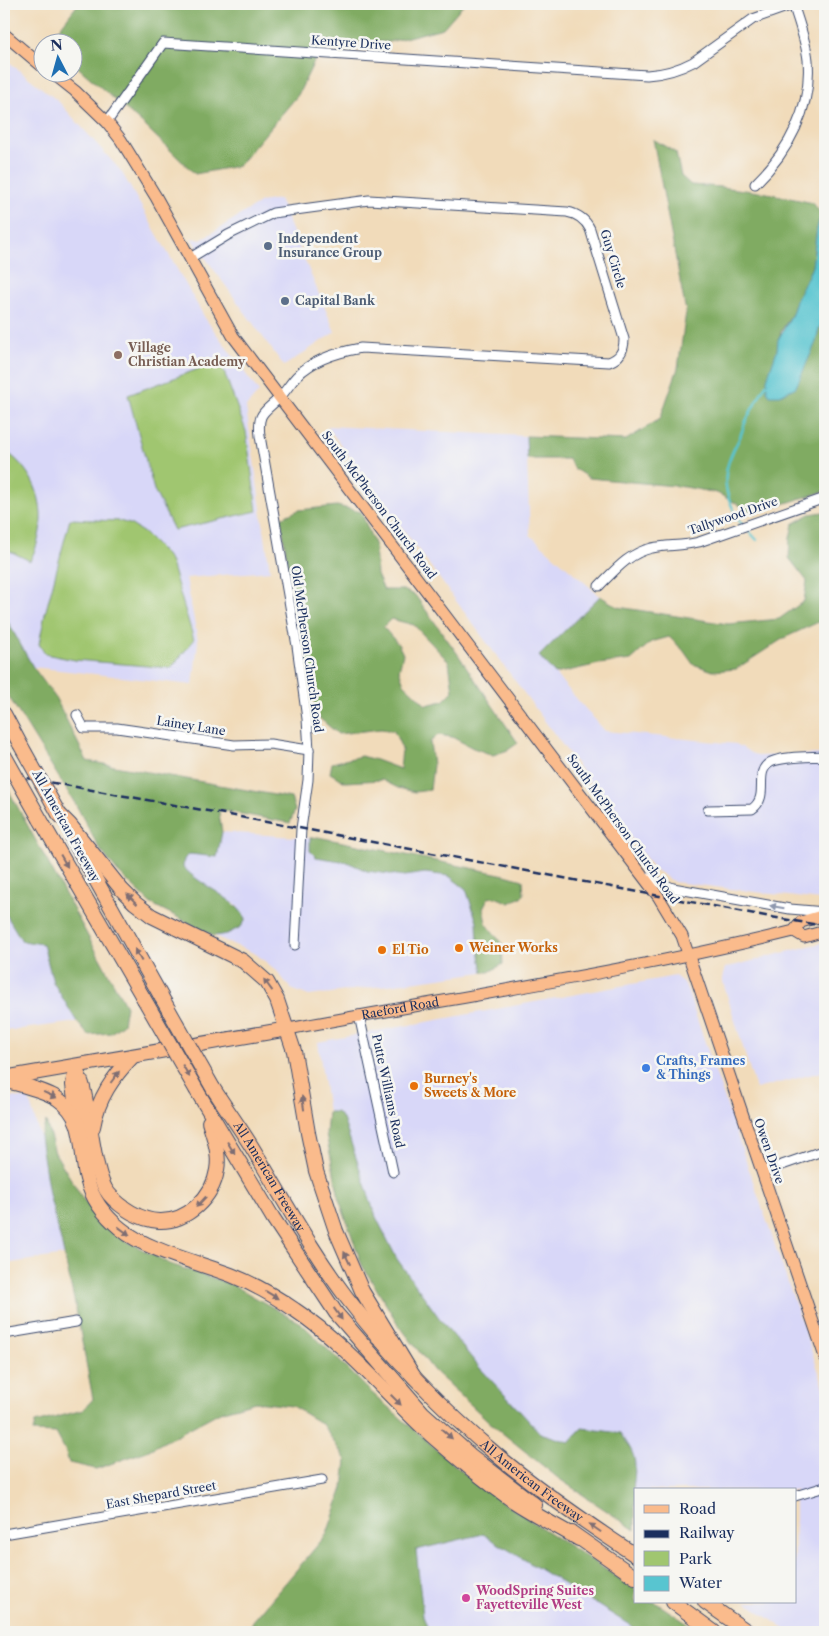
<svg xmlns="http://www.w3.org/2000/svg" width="829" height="1636" viewBox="0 0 829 1636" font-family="'Libre Caslon Text',serif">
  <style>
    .built { fill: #d8d7f8 }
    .green { fill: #a0c670; stroke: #5e7a67 }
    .forest { fill: #80ab62; stroke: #4e6d60; fill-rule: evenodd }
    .water { fill: #58c5d0; stroke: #3a7a97 }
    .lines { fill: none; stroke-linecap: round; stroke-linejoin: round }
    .stream { stroke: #58c5d0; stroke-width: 2.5 }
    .minor-casing { stroke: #3b496c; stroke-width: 11 }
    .major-casing { stroke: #3b496c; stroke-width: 13 }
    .highway-casing { stroke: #3b496c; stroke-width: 16 }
    .minor { stroke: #fff; stroke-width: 9 }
    .major { stroke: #fabb8c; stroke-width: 11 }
    .highway { stroke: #fabb8c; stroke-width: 14 }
    .rail { stroke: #1b2f5e; stroke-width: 2.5; stroke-dasharray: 8 4; stroke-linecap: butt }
    .highway-bridge-casing { stroke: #3b496c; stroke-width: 16; stroke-linecap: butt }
    .highway-bridge { stroke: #fabb8c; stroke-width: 14 }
    .oneway { fill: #7f6e73 }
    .oneway2 { fill: #8d97ae }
    .service-dot { fill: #5c6f8a; stroke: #f6f6f2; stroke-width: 2 }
    .education-dot { fill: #8d6e63; stroke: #f6f6f2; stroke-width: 2 }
    .food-dot { fill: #e8710a; stroke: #f6f6f2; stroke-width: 2 }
    .shop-dot { fill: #3f7fe0; stroke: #f6f6f2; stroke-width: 2 }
    .hotel-dot { fill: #d1479c; stroke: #f6f6f2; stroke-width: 2 }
    .labels { text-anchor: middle; stroke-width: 5; stroke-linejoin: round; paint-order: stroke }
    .street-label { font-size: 12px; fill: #1b2f5e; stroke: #f6f6f2 }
    .service-label { font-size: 12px; font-weight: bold; fill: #4e5e75; stroke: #f6f6f2; text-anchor: start }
    .education-label { font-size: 12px; font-weight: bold; fill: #785e54; stroke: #f6f6f2; text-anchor: start }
    .food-label { font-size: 12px; font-weight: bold; fill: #c56008; stroke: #f6f6f2; text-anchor: start }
    .shop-label { font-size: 12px; font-weight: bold; fill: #366cbe; stroke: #f6f6f2; text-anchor: start }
    .hotel-label { font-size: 12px; font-weight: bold; fill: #b23c85; stroke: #f6f6f2; text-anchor: start }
  </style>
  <rect width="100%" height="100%" fill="#f6f6f2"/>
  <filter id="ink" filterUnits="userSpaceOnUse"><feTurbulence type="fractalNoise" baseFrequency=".02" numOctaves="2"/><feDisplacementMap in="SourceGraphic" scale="10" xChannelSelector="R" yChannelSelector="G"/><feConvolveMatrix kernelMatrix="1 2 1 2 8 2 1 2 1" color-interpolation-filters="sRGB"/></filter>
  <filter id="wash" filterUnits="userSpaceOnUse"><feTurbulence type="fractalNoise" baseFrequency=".0096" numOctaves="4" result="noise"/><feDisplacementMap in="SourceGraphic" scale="20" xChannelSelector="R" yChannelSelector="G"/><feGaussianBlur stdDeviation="1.12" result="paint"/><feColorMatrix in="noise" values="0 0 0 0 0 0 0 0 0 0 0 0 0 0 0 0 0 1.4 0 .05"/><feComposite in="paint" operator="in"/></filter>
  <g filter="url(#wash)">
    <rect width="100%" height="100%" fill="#f1dbba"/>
    <g class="built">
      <path d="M4,58L59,102L121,171L205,318L259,392L246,407L270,571L186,578L198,641L193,685L33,667L4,615Z"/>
      <path d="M279,199L335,332L284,366L191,238L201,240L261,202Z"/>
      <path d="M327,426L526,436L530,535L600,596L539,656L605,731L736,744L757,756L825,754V899L821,900L674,882L654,869Z"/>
      <path d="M222,832L310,838L347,862L405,876L425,873L449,876L466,889L477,922L478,944L483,972L309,996L291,989L277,971L256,954L214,936L227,934L238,906L190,875L183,867L184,859L190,854L217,856Z"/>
      <path d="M4,909L43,943L53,982L77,1022L4,1031Z"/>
      <path d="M825,942V1071L756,1089L722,979L725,968Z"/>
      <path d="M675,976L685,984L825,1390V1632H789L746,1602H795V1490H635V1522L540,1433L479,1367L440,1319L397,1259L376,1217L343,1119L337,1112H328L318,1042Z"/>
      <path d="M14,1097L29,1099L40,1137L49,1194L64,1255L4,1264V1098Z"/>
      <path d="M483,1534L641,1632H390L423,1616L416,1550Z"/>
    </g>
    <g class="green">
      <path d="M220,361L246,431L257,511L174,530L154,490L128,395Z"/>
      <path d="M4,450C42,475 51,521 30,561L4,548Z"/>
      <path d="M70,519L119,521L130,524L144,533L166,555L171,563L194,640L171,668L75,660L45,654L39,644L45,614Z"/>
    </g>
    <g class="forest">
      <path d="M78,4H464L443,28L389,42L324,41L298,95L238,166L195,174L145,126L73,63L72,42H49Z"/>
      <path d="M653,139L676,153L681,176L691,185L721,187L767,193L813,203L821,214L817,229L812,267L796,301L792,314L781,331L777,350L816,342L819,328L825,318V491L754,513L717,493L685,487L589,478L573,468L569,459H527L526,436L626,440L660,419L678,368L686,312Z"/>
      <path d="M337,506L361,512L375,546L377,575L384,590H403L415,595L457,653L518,743L508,750L493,755L473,748L452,737L438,735L430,742L433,765L430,790L415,792L398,788L382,780L345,782L330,773L332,763L361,756L376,760L400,769L402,749L394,731L381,729L338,734L317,716L289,574L281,518L299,510ZM391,619L414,625L449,662L453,691L443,701L426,705L404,684L399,670L403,654L398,644L383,627Z"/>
      <path d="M823,512L825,513V619L784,638L736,669L713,671L693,664L683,650L669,637L651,642L631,660L599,664L555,674L539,656L600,596L618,607L728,624L779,619L804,601L807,581L789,558L790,538L793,524L810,514Z"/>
      <path d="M4,615L33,667L55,697L87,761L291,798L295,810L290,823L220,810L219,813L222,832L217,857L190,854L184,859L183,867C203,888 230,894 246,918L241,927L227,934L214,936L150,903L117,871L99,848L76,805L4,689Z"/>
      <path d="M4,782L126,1006L123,1024L111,1033L88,1035L77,1022L53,982L43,944L22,941L4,911Z"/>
      <path d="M318,837L505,875L523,880L524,895L510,903L495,897L488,898L483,908L486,923L502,944L503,964L489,972H483L478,944L477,922L466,889L449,876L425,873L405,876L367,871L347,862L316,857L310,851V838Z"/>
      <path d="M328,1112H337L343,1119L376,1217L397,1259L440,1319L479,1367L540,1433L569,1442L582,1428L620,1433C638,1458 636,1460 633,1490L635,1493V1530L558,1478L495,1427L434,1371L398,1324L362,1265L340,1202L326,1134Z"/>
      <path d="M46,1122L55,1153L83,1199L113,1234L170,1264L233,1285L302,1324L371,1392L481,1488L635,1589V1602H655L700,1632H641L483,1534L416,1550L423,1616L429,1632H248L253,1621L327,1534L343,1488L346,1460L322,1424L292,1406L255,1402L220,1412L147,1451L96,1469L69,1463L65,1450L56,1433L33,1432L35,1423L83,1410L93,1399L75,1304L62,1245L49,1194L40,1137Z"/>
    </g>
    <path class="water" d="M825,207V318L819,328L816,342L796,387L780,395H770L767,391V379L777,350L778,340L792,314L796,301L812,267L817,229L821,214Z"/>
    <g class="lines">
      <g class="stream">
        <path d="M742,524C737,519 734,511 731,504C720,480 727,461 739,439C742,433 743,427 746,421C752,408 760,396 766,384L768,385"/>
        <path d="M746,528L757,540"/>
      </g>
    </g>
  </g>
  <g filter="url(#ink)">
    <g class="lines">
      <g class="minor-casing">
        <g id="minor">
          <path d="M107,122L163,43L647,75C664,74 678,70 693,62L753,19L795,4"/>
          <path d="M755,184C789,151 812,108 808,60C806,41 799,23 793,4"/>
          <path d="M190,258L228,235L273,213L369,200L567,212C578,214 585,219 590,229L624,339C624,351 620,358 609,362L361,348C339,352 313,359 297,376C291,382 286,391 280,397C265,413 257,411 260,436L297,646L307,719L309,750L308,780L301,829L295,945"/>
          <path d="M599,586C615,570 629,553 652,548C668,545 683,546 699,542L825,498"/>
          <path d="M77,715L84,728H117L234,745L270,744L309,750"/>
          <path d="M708,810L752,809C771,796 752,772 771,762C784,756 810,757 825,756"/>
          <path d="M644,876L673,888L790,909L825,912"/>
          <path d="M359,1015L393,1172"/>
          <path d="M762,1172L825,1150"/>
          <path d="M4,1334L76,1322"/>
          <path d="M795,1496L825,1487"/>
          <path d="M4,1534L322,1480"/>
        </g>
      </g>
      <g class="major-casing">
        <g id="major">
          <path d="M4,34L42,66"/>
          <path d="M51,72L75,91L107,122L121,140L156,197L233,336L658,896L682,936L825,1357"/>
          <path d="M794,931L804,937L825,931"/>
          <path id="s1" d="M288,1029C457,997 628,972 794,931L801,922L825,915"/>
        </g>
      </g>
      <g class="highway-casing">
        <g id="highway">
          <path d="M4,714L20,744"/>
          <path d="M59,814L70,825L122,890L135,903L152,916L243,961L267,982L277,1000L294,1051L308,1133L316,1171L336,1231L362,1291L414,1377"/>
          <path d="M40,819L144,999"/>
          <path d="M73,839L162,998"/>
          <path d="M75,1067C77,1073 80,1078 82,1084C90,1110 93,1176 109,1194C121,1208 140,1220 159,1221C187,1222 213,1197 217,1170C220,1154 214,1138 209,1122"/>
          <path d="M4,1078L288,1029"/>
          <path d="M74,1078L73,1085L78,1121"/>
          <path d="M4,1080C20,1085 45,1090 58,1099C87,1119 79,1150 87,1179C92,1200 105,1216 121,1229C146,1250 200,1263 231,1275C254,1284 275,1296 295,1310C346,1344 386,1394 431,1435C457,1458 484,1480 512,1500C533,1514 557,1526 579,1539"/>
          <path id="s2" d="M213,1088C225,1107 238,1125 250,1144C282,1196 310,1249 347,1298C391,1356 442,1409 498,1456C541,1492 588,1524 635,1555"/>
          <path d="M197,1091L273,1218L336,1313L423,1413L470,1455L535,1505"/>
          <path d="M93,1127C98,1098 113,1077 133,1056"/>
          <path d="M572,1533L635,1577"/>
          <path d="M673,1602L714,1632"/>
          <path d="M705,1602L748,1632"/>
        </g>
      </g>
      <use href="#minor" class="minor"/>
      <use href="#major" class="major"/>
      <use href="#highway" class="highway"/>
      <path class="rail" d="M4,774L219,813L771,917L825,926"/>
      <g class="highway-bridge-casing">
        <g id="highway-bridge">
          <path d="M20,744L59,814"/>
          <path d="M4,755L40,819"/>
          <path d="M162,998L213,1088"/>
          <path d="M144,999L197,1091"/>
        </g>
      </g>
      <use href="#highway-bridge" class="highway-bridge"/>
    </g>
    <defs><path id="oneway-solid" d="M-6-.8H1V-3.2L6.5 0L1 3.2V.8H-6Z" transform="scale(1.25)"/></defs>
    <g class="oneway">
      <use href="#oneway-solid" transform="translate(64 861) rotate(60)"/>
      <use href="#oneway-solid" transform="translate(132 899) rotate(-136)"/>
      <use href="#oneway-solid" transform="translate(138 955) rotate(-119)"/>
      <use href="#oneway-solid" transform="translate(268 985) rotate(-126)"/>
      <use href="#oneway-solid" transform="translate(186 1071) rotate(60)"/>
      <use href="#oneway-solid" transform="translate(115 1077) rotate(-53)"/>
      <use href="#oneway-solid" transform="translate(50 1095) rotate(24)"/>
      <use href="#oneway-solid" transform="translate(303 1103) rotate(-99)"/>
      <use href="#oneway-solid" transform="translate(231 1148) rotate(59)"/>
      <use href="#oneway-solid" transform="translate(201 1202) rotate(133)"/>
      <use href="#oneway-solid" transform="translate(124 1231) rotate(36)"/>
      <use href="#oneway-solid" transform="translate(347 1258) rotate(-115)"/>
      <use href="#oneway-solid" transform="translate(272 1295) rotate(31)"/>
      <use href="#oneway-solid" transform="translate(338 1314) rotate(55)"/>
      <use href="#oneway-solid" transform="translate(396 1400) rotate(45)"/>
      <use href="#oneway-solid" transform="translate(447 1434) rotate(42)"/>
      <use href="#oneway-solid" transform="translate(595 1528) rotate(-145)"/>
    </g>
    <use class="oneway2" href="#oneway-solid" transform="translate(777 907) rotate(-170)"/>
  </g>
  <g class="service-dot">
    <circle cx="268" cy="246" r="5"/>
    <circle cx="285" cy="301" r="5"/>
  </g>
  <circle class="education-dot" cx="118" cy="355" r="5"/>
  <g class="food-dot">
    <circle cx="459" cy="948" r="5"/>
    <circle cx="382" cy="950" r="5"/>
    <circle cx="414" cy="1086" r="5"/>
  </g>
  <circle class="shop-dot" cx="646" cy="1068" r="5"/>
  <circle class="hotel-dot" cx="466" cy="1598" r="5"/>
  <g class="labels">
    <g class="street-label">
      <text transform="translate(351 43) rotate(4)" y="4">Kentyre Drive</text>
      <text transform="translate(613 259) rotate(73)" y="4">Guy Circle</text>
      <text transform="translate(379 505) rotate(53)" y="4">South McPherson Church Road</text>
      <text transform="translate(733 516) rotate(-19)" y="4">Tallywood Drive</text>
      <text transform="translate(307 649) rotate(82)" y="4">Old McPherson Church Road</text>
      <text transform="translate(191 726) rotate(9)" y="4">Lainey Lane</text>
      <text transform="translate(66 826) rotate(61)" y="4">All American Freeway</text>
      <text transform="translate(623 829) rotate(54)" y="4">South McPherson Church Road</text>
      <text dy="4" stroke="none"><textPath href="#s1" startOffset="114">Raeford Road</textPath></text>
      <text transform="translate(388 1091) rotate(78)" y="4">Putte Williams Road</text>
      <text transform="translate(769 1151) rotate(71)" y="4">Owen Drive</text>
      <text dy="4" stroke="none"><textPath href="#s2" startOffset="105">All American Freeway</textPath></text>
      <text dy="4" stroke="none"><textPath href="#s2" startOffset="510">All American Freeway</textPath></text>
      <text transform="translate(161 1495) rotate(-10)" y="4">East Shepard Street</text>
    </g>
    <g class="service-label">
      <text x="278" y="243">Independent<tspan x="278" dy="14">Insurance Group</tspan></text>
      <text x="295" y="305">Capital Bank</text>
    </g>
    <g class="education-label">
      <text x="128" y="352">Village<tspan x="128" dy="14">Christian Academy</tspan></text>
    </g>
    <g class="food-label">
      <text x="469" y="952">Weiner Works</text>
      <text x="392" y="954">El Tio</text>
      <text x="424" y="1083">Burney's<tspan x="424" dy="14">Sweets &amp; More</tspan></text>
    </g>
    <g class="shop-label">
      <text x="656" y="1065">Crafts, Frames<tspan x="656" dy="14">&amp; Things</tspan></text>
    </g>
    <g class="hotel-label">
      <text x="476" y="1595">WoodSpring Suites<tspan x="476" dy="14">Fayetteville West</tspan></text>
    </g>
  </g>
  <rect width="829" height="1636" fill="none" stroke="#f6f6f2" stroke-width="20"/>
  <rect x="634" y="1488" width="162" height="115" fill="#f6f6f2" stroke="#9ea6b7"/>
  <rect x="644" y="1505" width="25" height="8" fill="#fabb8c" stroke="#9ea6b7"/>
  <text x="679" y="1514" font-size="15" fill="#1b2f5e">Road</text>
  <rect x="644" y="1530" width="25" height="8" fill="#1b2f5e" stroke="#9ea6b7"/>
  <text x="679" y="1538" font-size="15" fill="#1b2f5e">Railway</text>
  <rect x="644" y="1551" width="25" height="15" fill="#a0c670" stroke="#9ea6b7"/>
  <text x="679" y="1564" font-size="15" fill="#1b2f5e">Park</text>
  <rect x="644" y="1576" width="25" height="15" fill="#58c5d0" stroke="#9ea6b7"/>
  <text x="679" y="1588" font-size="15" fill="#1b2f5e">Water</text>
  <g transform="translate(58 58) rotate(354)"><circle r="24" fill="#f6f6f2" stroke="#9ea6b7"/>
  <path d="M0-4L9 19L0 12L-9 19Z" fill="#1f6fb2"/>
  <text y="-8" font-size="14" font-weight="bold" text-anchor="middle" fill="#1b2f5e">N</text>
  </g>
</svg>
